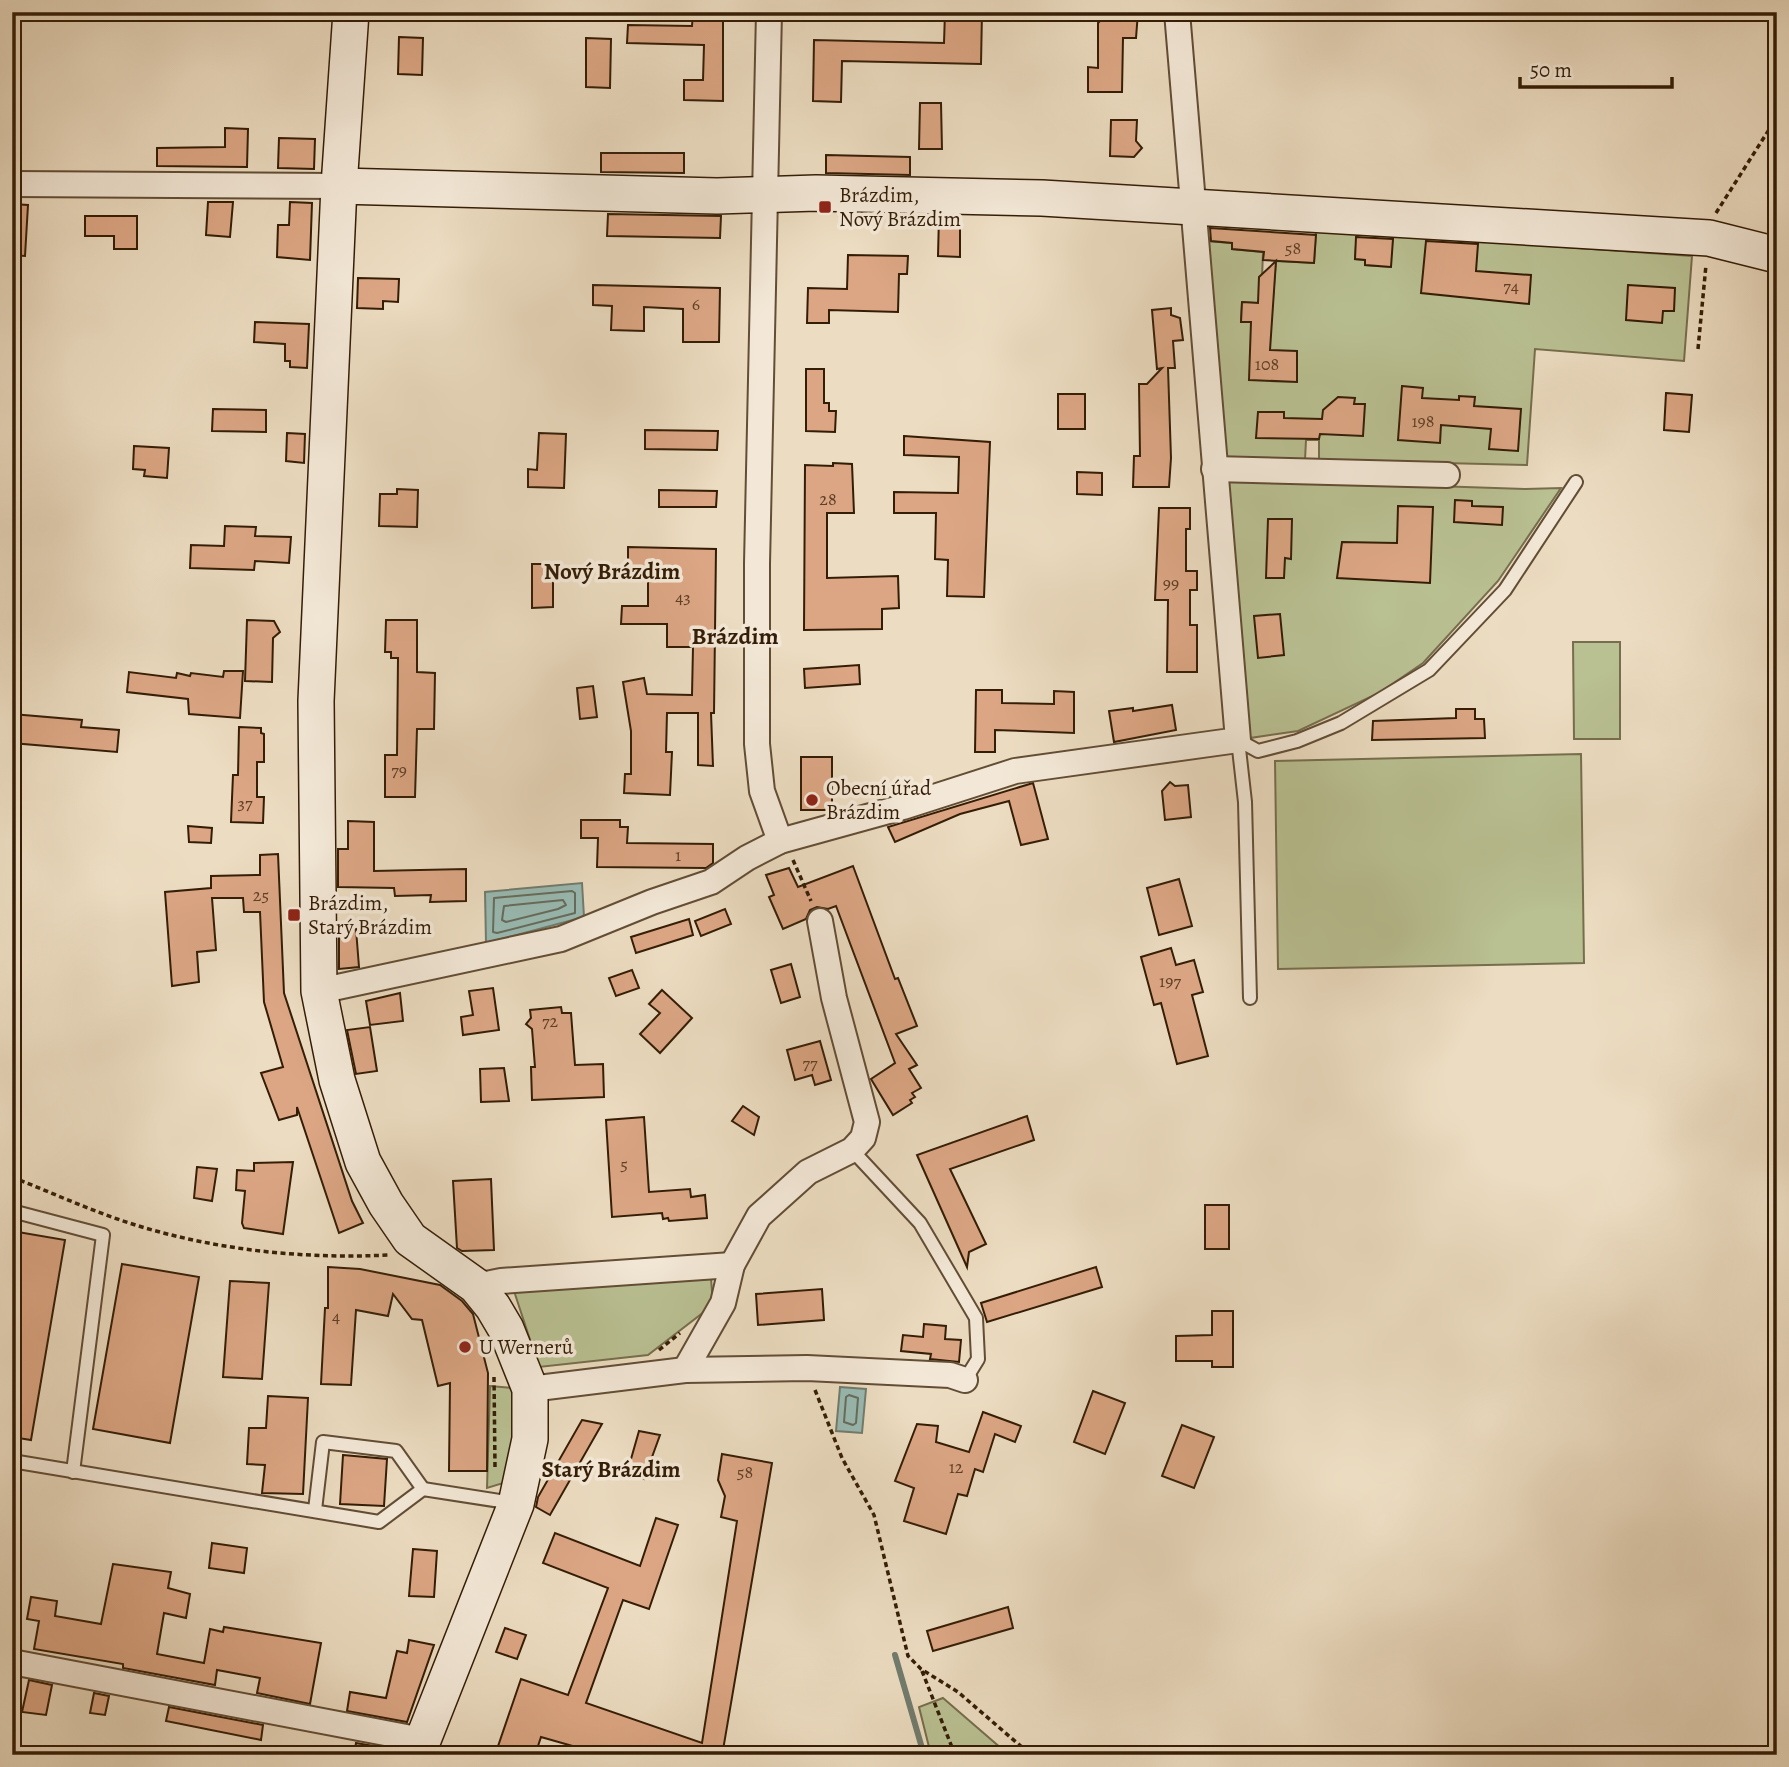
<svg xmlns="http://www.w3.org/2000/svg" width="1789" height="1767" viewBox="0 0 1789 1767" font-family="Alegreya,serif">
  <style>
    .green { fill: #b9c092; stroke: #766e4c; stroke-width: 2 }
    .water { fill: #99bbb4; stroke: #717c6e; stroke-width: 2 }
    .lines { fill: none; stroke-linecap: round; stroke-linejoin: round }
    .shore { stroke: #666c5d; stroke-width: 2 }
    .stream { stroke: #717c6e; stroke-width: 6 }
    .building { fill: #dca684; stroke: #341d06; stroke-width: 2 }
    .lane-casing { stroke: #624d35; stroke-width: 16 }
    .street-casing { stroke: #624d35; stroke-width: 28 }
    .secondary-casing { stroke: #341d06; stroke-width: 38 }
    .path { stroke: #341d06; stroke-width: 3.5; stroke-dasharray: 5 3.5; stroke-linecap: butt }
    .lane { stroke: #f3e8d7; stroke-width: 12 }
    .street { stroke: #f3e8d7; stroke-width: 24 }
    .secondary { stroke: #f3e8d7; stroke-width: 35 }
    .poi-dot { fill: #8f2418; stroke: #f3e8d7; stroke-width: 2.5 }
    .labels { text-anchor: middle; stroke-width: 7; stroke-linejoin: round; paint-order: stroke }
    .number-label { font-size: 18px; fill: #5e3f26 }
    .poi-label { font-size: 21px; fill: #341d06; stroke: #f3e8d7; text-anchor: start }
    .neighbourhood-label { font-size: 23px; font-weight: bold; fill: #341d06; stroke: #f3e8d7 }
    .quarter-label { font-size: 24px; font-weight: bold; fill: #341d06; stroke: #f3e8d7 }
  </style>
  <rect width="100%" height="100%" fill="#ecdcc1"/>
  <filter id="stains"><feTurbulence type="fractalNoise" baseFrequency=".00286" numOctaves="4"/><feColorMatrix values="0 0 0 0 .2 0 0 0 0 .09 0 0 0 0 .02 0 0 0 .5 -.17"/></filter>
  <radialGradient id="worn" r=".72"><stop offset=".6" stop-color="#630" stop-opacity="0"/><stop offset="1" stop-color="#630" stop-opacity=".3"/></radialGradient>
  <g class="green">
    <path d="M1316,230L1357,232L1355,259L1365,260V265L1390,267L1393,235L1692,256L1684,361L1535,349L1527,465L1319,460V440H1306L1305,460L1223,459L1205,241L1232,243V249L1263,252L1261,303L1242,302L1241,321L1271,323L1276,261L1314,263Z"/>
    <path d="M1227,479L1525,489L1561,488L1498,581L1423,663L1379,693L1298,731L1250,738Z"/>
    <path d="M1573,642H1620V739H1574Z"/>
    <path d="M1581,754L1584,963L1278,969L1275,761Z"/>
    <path d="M711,1278L713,1305L648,1355L539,1367L514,1291Z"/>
    <path d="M490,1386L512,1388L517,1397L510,1481L487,1488Z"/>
    <path d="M943,1698L1009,1755H931L919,1707Z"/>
  </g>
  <g class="water">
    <path d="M582,883L584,917L486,943L485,892Z"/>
    <path d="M840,1387L866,1389L862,1433L836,1431Z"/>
  </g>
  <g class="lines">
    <g class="shore">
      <path d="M572,891L575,893V913L497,933L493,932L494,898Z"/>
      <path d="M563,900L566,905L558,909L506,922L502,920L504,906Z"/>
      <path d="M849,1395L858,1398L856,1423L853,1425L844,1422L846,1397Z"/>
    </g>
    <path class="stream" d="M895,1655L924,1755"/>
  </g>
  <g class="building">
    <path d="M693,12H723V101L684,100V80H703L704,45L627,43L628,25L692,26Z"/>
    <path d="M945,12H982L981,64L842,61L841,102L813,101L814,40L944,43Z"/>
    <path d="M1108,12H1138L1136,38H1123L1122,92H1088V67L1098,68V23Z"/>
    <path d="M399,37L423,38L422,75L398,74Z"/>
    <path d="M586,38L611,39L610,88L586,87Z"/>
    <path d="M920,103H941L942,149H919Z"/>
    <path d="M1111,120H1137L1136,141L1142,148L1134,157L1110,156Z"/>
    <path d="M225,128L248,129L247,167L157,166V148L225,147Z"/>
    <path d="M279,138L315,139L314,169L278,168Z"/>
    <path d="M601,153H684V173L601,172Z"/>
    <path d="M826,155L910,157V175L826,173Z"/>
    <path d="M208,202H233L230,237L206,235Z"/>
    <path d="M290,202L312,203L310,260L277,257L278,225H289Z"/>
    <path d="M12,204L28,205L25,256L12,255Z"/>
    <path d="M608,214L721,216L720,238L607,236Z"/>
    <path d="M85,216H137V249H114V236H85Z"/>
    <path d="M939,216H960V257L938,256Z"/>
    <path d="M1210,228L1316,235L1314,263L1263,260L1264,252L1232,249V243L1211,241Z"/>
    <path d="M1356,237L1393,239L1391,267L1365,265V260L1355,259Z"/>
    <path d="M1426,241L1478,244L1476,271L1531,275L1529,304L1421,293Z"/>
    <path d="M848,255L908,256L907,274H899L898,312L829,310V323H807L808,288L847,289Z"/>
    <path d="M1276,261L1270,350L1297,351V382L1249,380L1251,322H1241L1242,302L1258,303L1259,277Z"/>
    <path d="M358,278L399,279L398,302L383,301V309L357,308Z"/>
    <path d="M593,285L720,288L719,342H683V309L644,307V331L611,330L612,306L593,305Z"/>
    <path d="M1628,285L1675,288L1674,311H1663L1662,323L1626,320Z"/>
    <path d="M1171,308V315L1180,318L1183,340L1173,341L1175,368H1168L1171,458L1169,487H1133L1134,456H1140L1139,384H1147L1162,368L1157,369L1152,310Z"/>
    <path d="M255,322L309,324L307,368L290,367V361H285V344L254,342Z"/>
    <path d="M806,369H824V403H829V411H836L835,432L806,431Z"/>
    <path d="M1402,386L1423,388L1422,398L1459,400V396L1475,397L1474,406L1521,409L1518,451L1489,449L1491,429L1441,425L1440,443L1398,440Z"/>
    <path d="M1666,393L1692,395L1689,432L1664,430Z"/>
    <rect x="1058" y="394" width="27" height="35"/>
    <path d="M1338,397L1355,398L1354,404H1365L1363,436L1320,434L1319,439L1256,438L1258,412H1284V418L1322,419L1323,410Z"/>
    <path d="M213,409L266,410V432L212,431Z"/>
    <path d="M645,430L718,431L717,450L645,449Z"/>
    <path d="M287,433L305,434L304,463L286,461Z"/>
    <path d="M539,433L566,434L564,488L528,487V469L537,470Z"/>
    <path d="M904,436L990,442L984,597L947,596L948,560L935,559L936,513H894V492L958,493L959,457L904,455Z"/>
    <path d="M134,446L169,448L167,478L144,476L145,470L133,469Z"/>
    <path d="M833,463L852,464L854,513H827V578L898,576L899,608L882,609V629L804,630L805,465L833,466Z"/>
    <path d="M1077,472L1102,473V495L1077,494Z"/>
    <path d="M397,489L418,490L417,527L379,526L380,494H397Z"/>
    <path d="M659,490L717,491L716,507H659Z"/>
    <path d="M1455,500L1472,501V506L1503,507L1502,525L1454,522Z"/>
    <path d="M1398,506L1433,507L1430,583L1337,578L1342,542L1397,543Z"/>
    <path d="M1159,508H1190V529H1186V571H1197V590H1190V625H1197V672H1167L1168,600H1155Z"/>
    <path d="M1268,519H1292L1291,559L1285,558L1284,578H1266Z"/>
    <path d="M225,526L256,527L255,536L291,537L289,563L255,561L254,570L190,568L191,545L224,546Z"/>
    <path d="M628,547L716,549L714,713H711L713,766L698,765V713H667L666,752H672L670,795L624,793L625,774H631V731L623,682L644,678L647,694L692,695L693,647H667V624H621L622,606H648V574H628Z"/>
    <path d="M532,564H553V607L532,608Z"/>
    <path d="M1280,614L1284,655L1258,658L1254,616Z"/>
    <path d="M247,620L274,621L280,632L273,638L272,682L245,681Z"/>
    <path d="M386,620H417V672L435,673L434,729H417L415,797H385V755H397L398,658H391V652H385Z"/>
    <path d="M859,665L860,684L805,688L804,669Z"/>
    <path d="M224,671H243L240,718L189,714L188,699L127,692L129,672L176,678L177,673L190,676L191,673L223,677Z"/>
    <path d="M593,686L597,717L580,719L577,688Z"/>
    <path d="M976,690H1002V703L1054,704V691L1074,692V733L995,730V752H975Z"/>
    <path d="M1172,705L1176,730L1114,742L1109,711L1133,708V711Z"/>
    <path d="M1456,709H1475V719H1484L1485,738L1372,740L1373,721L1456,718Z"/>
    <path d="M12,714L82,720L81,727L119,730L117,752L12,743Z"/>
    <path d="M239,727L261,728V733L264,734V762H257V797H264L263,823L231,822L233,775H238Z"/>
    <rect x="801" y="757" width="31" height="53"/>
    <path d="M1170,782L1175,786L1188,785L1191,817L1165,820L1162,791Z"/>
    <path d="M1033,783L1048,839L1021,845L1009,801L960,814L895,842L888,827Z"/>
    <path d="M581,820H620V827H628L627,843L713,844V863L706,868L597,867L598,838H581Z"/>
    <path d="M348,821L374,822V871L466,869V901L430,902L431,895L395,896L394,888L338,887V849H348Z"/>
    <path d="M188,826L212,828L211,843L189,842Z"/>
    <path d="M278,854L284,993L352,1201L363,1223L339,1233L297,1107V1115L279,1120L261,1073L283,1067L264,1002L260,912H244L243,898H212L216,950L197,952L199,982L172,986L165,892L211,888V876L260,875V855Z"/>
    <path d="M853,866L895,979L898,978L917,1026L896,1034L917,1065L909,1069L921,1088L912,1093L915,1097L910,1100L912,1103L893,1115L871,1079L895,1063L836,906L828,909L817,907L810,910L806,919L783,929L769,897L774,895L766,875L789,868L798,887Z"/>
    <path d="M1179,879L1192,926L1159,935L1147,888Z"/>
    <path d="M725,909L731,924L701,936L695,921Z"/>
    <path d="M689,919L693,935L636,953L631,937Z"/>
    <path d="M356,929L359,967L339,969V931Z"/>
    <path d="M1171,948L1176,965L1194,960L1203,992L1192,995L1208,1056L1177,1064L1161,1003L1154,1005L1141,957Z"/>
    <path d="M791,964L800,997L781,1003L771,970Z"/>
    <path d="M632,970L639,988L616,996L609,978Z"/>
    <path d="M493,988L499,1030L463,1035L461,1017L473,1015L469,991Z"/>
    <path d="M662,990L692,1018L660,1053L640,1034L660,1013L649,1004Z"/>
    <path d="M400,993L403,1021L370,1025L366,1001Z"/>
    <path d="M561,1007L562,1013H571L575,1065L603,1064L604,1097L532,1100L531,1067H535L532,1029L526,1024L531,1018L530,1010Z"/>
    <path d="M370,1027L377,1071L356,1074L347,1030Z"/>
    <path d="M820,1041L831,1080L815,1085L812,1075L795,1080L787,1050Z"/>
    <path d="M504,1068L509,1101L481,1102L480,1069Z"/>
    <path d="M743,1106L759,1117L754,1135L732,1121Z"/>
    <path d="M1027,1116L1034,1140L950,1169L986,1244L969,1252L967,1267L917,1155Z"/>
    <path d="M644,1117L649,1192L690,1189L691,1197L705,1195L707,1218L669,1221L668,1218L663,1219L662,1213L612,1217L606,1120Z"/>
    <path d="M293,1162L283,1234L244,1228L242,1223L245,1191L236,1190L237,1170L254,1171V1163Z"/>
    <path d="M197,1167L217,1169L212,1201L194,1198Z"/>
    <path d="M491,1179L494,1250L462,1251L457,1248L453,1181Z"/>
    <rect x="1205" y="1205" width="24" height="44"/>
    <path d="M12,1231L65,1240L31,1440L12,1437Z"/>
    <path d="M122,1264L199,1277L170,1443L93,1429Z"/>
    <path d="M328,1267L360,1269L440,1285L462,1301L473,1314L488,1373L487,1471H449L450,1383L438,1386L422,1320L412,1319L393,1294L388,1316L356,1310L351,1385L321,1384L325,1308H328Z"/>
    <path d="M1096,1267L1102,1287L987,1322L981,1303Z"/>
    <path d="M230,1281L269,1283L262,1379L223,1377Z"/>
    <path d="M822,1289L824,1320L758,1325L756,1294Z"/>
    <path d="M1212,1311H1233V1367H1212V1361H1176V1336L1212,1335Z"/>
    <path d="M924,1324L946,1326L945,1339L961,1340L959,1362L930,1359L931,1354L901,1351L903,1335L923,1337Z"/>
    <path d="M1093,1391L1125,1403L1105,1454L1074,1442Z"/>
    <path d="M268,1396L308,1398L303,1494L262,1493L265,1465L247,1464L249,1428H266Z"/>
    <path d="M983,1412L1021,1426L1015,1442L995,1434L983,1472L975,1469L967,1496L958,1494L946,1534L904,1521L914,1488L895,1481L917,1424L938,1426L936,1442L969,1452Z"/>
    <path d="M582,1420L602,1424L550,1515L536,1507L538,1497Z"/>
    <path d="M1182,1425L1214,1437L1194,1488L1162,1476Z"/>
    <path d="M639,1431L660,1435L644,1479L627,1473Z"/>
    <path d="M722,1454L772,1463L723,1750L729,1755H604L541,1737L535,1755H495L521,1679L568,1695L608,1588L543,1563L555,1533L640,1566L656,1518L678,1525L649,1609L623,1600L586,1703L702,1743L737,1521L721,1517L725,1496L718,1480Z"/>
    <path d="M343,1455L387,1459L384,1506L340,1504Z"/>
    <path d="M212,1543L247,1548L244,1573L209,1568Z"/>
    <path d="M413,1549L437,1551L434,1597L409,1596Z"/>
    <path d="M113,1564L171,1572L168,1588L190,1594L186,1618L164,1613L157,1654L204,1663L210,1629L223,1632L224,1627L321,1643L310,1704L257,1693L260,1678L217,1670L215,1685L123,1668V1664L34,1649L39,1621L27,1619L31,1597L57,1601L55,1616L101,1624Z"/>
    <path d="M1008,1607L1013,1628L933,1651L927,1631Z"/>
    <path d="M505,1628L526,1635L517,1659L496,1652Z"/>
    <path d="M409,1640L434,1645L407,1722L347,1711L350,1692L386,1698L397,1651L407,1653Z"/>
    <path d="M29,1680L52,1685L46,1715L22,1712Z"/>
    <path d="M94,1693L109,1696L105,1715L90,1713Z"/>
    <path d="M169,1707L263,1725L261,1740L166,1721Z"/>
    <path d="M356,1743L397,1750L396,1755H387L355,1750Z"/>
  </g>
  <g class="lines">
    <g class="lane-casing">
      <g id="lane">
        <path d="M1250,998L1245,802L1238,740L1258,751L1297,741L1341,723L1429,670L1505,590L1576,482"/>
        <path d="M852,1150L920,1223L976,1318L978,1359L965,1380"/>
        <path d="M12,1211L103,1235L73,1472"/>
        <path d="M12,1461L379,1522L423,1489L513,1503"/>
        <path d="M315,1510L323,1442L396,1451L423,1489"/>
      </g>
    </g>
    <g class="street-casing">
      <g id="street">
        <path d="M769,12L757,564V744L762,791L780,841"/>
        <path d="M12,184L339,186"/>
        <path d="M1214,469L1447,475"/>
        <path d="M319,991L561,939L652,902L711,882L747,858L780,841L903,807L1015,771L1238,740L1177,12"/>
        <path d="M476,1286L501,1281L732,1265"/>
        <path d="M685,1370L723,1303L732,1265L759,1216L808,1172L852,1150L863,1138L867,1122L834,998L820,921"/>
        <path d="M530,1389L685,1370L807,1368L950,1375L965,1380"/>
        <path d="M12,1662L422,1740"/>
      </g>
    </g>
    <g class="secondary-casing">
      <g id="secondary">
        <path d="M351,12L339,186L316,701L319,991L337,1080L363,1162L386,1204L410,1239L476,1286L493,1307L506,1329L530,1389V1439L516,1504L417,1755"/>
        <path d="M339,186L717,196L816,193L1042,198L1709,238L1777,255"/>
      </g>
    </g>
    <g class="path">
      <path d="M1716,213L1777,117"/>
      <path d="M1698,349L1706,265"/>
      <path d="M793,860L811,901"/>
      <path d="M12,1177C55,1194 98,1214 142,1227C223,1251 306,1259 390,1255"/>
      <path d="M659,1350L680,1333"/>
      <path d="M494,1377L495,1467"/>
      <path d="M815,1390L842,1458L874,1515L908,1656L921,1669L958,1692L1031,1755"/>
      <path d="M922,1671L955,1755"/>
    </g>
    <use href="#lane" class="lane"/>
    <use href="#street" class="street"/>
    <use href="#secondary" class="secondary"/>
  </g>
  <g class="poi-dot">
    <rect x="818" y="200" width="14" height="14" rx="3.5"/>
    <circle cx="812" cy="800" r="7"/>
    <rect x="287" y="908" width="14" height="14" rx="3.5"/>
    <circle cx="465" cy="1347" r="7"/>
  </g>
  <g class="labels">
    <g class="number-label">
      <text x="1293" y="254">58</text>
      <text x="1511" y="292">74</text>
      <text x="696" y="310">6</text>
      <text x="1267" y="370">108</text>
      <text x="1423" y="427">198</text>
      <text x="828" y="505">28</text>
      <text x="1171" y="589">99</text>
      <text x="683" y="603">43</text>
      <text x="399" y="776">79</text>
      <text x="245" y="809">37</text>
      <text x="678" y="861">1</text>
      <text x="261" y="901">25</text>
      <text x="1170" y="987">197</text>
      <text x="550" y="1027">72</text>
      <text x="810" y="1069">77</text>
      <text x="624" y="1170">5</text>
      <text x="336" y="1322">4</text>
      <text x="956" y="1473">12</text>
      <text x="745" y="1478">58</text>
    </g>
    <g class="poi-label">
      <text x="839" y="202">Brázdim,<tspan x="839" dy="24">Nový Brázdim</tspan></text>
      <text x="826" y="795">Obecní úřad<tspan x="826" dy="24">Brázdim</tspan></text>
      <text x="308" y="910">Brázdim,<tspan x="308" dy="24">Starý Brázdim</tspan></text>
      <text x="479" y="1354">U Wernerů</text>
    </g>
    <g class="neighbourhood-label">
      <text x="612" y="579">Nový Brázdim</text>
      <text x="611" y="1477">Starý Brázdim</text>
    </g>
    <g class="quarter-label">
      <text x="735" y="644">Brázdim</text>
    </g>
  </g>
  <rect width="1789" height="1767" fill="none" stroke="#ecdcc1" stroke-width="42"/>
  <rect x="14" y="14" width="1761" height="1739" fill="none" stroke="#341d06" stroke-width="3.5"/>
  <rect x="21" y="21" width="1747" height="1725" fill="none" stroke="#341d06" stroke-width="2"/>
  <path d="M1520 77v10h152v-10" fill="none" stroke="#341d06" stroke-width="3.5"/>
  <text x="1530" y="77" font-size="21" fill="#341d06" stroke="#f3e8d7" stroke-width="5" paint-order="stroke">50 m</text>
  <rect width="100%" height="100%" filter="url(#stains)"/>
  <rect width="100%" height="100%" fill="url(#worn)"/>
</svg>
